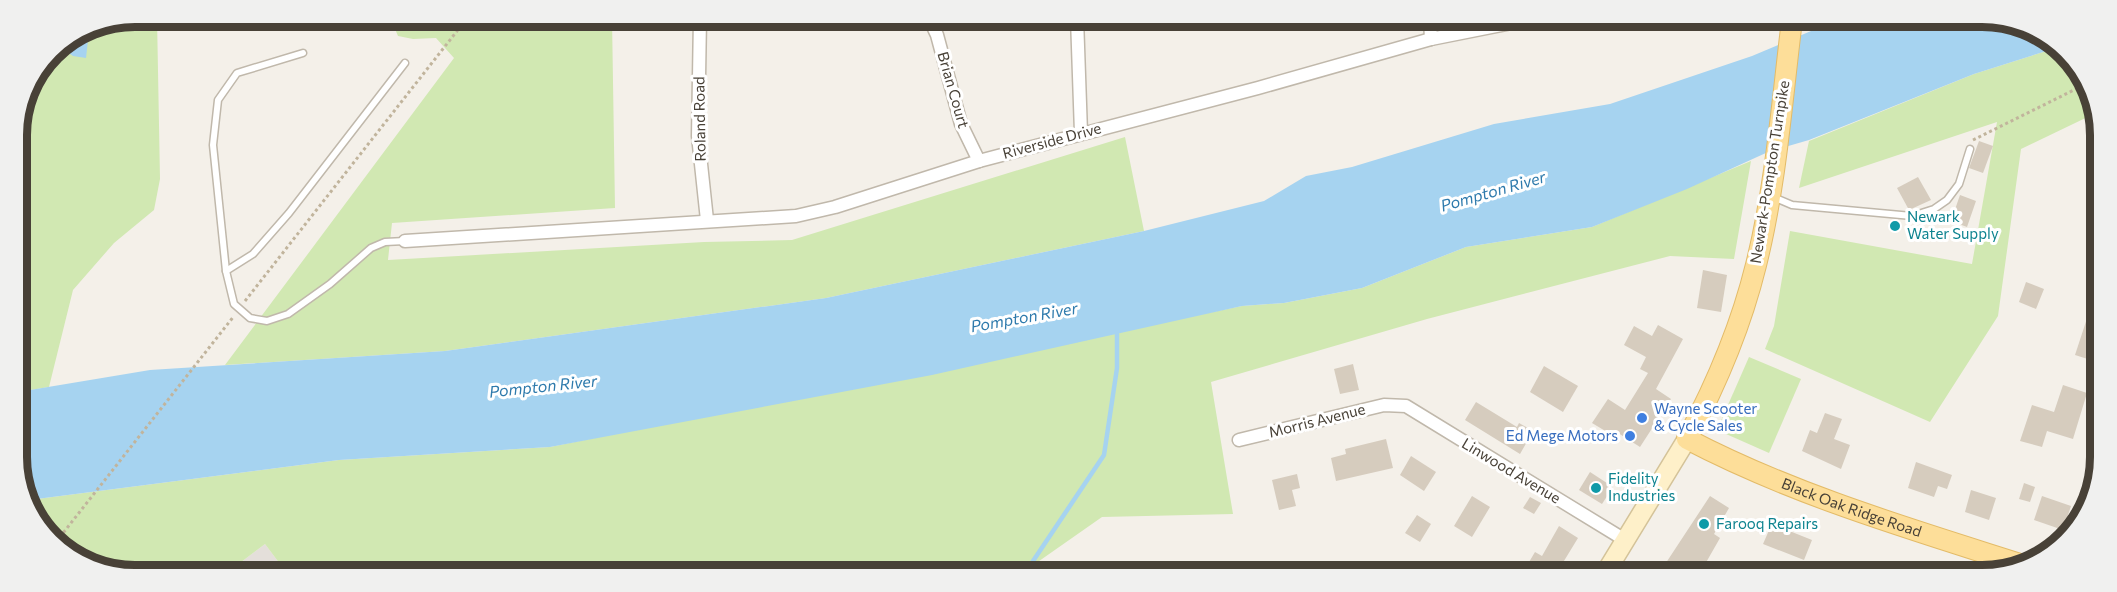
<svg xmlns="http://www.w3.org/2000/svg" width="2117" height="592" viewBox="0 0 2117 592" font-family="Commissioner,sans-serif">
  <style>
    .industrial { fill: #e4dfda }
    .green { fill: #d1e8b2 }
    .water { fill: #a6d3f0 }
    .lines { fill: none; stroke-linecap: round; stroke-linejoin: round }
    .stream { stroke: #a6d3f0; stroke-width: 4.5 }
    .building { fill: #d6ccbe }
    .lane-casing { stroke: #c0b8ab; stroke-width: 9 }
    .street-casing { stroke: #c0b8ab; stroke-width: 15 }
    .secondary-casing { stroke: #d4c399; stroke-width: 21 }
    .primary-casing { stroke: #e3bb68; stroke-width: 22 }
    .path { stroke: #c1b49c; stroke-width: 3; stroke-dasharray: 3 3; stroke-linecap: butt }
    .lane { stroke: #fff; stroke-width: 6 }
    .street { stroke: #fff; stroke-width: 12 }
    .secondary { stroke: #fef0c9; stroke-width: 18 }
    .primary { stroke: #fdde99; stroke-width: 20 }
    .culture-dot { fill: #0f9aa8; stroke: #fff; stroke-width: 2 }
    .shop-dot { fill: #3f7fe0; stroke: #fff; stroke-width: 2 }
    .labels { text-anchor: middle; stroke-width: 6; stroke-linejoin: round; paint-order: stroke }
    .street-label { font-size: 15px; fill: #484137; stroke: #fff }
    .culture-label { font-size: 15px; fill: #0d838f; stroke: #fff; text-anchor: start }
    .shop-label { font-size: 15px; fill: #366cbe; stroke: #fff; text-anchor: start }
    .water-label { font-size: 16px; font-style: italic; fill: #2e7aac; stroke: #fff }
    .rim { fill: none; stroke: #484137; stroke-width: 8 }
  </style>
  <rect width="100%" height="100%" fill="#f4f0e9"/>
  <path class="industrial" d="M265,544L286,572H228Z"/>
  <g class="green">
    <path d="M135,17H157L160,179L154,210L114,243L73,290L49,387L18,392L17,127L26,89L51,51L90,25Z"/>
    <path d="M390,17L612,18L615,208L392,223L388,260L704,242L792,240L1125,137L1144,231L826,298L445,351L225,365L454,58L436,38L413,39L398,36Z"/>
    <path d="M2059,47L2066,51L2098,112L2021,149L1998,316L1930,422L1765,349L1774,326L1790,231L1972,264L1997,122L1799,188L1809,141L1974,74Z"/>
    <path d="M1751,161L1734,259L1670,256L1427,319L1211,382L1233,514L1102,517L1022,573L286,572L265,544L228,572H104L46,536L29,500L339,460L550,447L1242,306L1284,303L1362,288L1466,247L1592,227Z"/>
    <path d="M1749,357L1801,379L1769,453L1717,430Z"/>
  </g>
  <g class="water">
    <path d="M1837,20H2013L2059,47L1974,74L1809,140L1768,152L1687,189L1592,227L1466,247L1362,288L1284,303L1242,306L932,375L550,447L339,460L29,500L19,480L18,392L150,370L445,351L826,298L1144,231L1264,201L1306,176L1352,167L1494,124L1610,104L1752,56Z"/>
    <path d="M87,27L89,31L86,58L73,56L59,46Z"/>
  </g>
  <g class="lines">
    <path class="stream" d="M1025,573L1104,455L1117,368V334"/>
  </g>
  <g class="building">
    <path d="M1979,141L1993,146L1983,173L1969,168Z"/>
    <path d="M1918,177L1931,200L1909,210L1897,188Z"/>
    <path d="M1960,195L1976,201L1967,227L1951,221Z"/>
    <path d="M1703,270L1727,275L1721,312L1697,308Z"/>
    <path d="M2026,282L2044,289L2036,309L2019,302Z"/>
    <path d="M2095,294L2097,295V352L2094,361L2075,355Z"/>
    <path d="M1658,325L1683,339L1656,389L1671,399L1640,447L1615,431L1612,435L1592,423L1608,399L1625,410L1648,373L1640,369L1646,357L1624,345L1634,326L1652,336Z"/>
    <path d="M1353,364L1359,390L1340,394L1334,369Z"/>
    <path d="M1544,366L1578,386L1563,412L1530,392Z"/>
    <path d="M2063,385L2087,393L2073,439L2047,431L2042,447L2020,441L2032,405L2054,412Z"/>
    <path d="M1476,402L1517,427L1519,423L1533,431L1520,454L1465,420Z"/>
    <path d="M1825,413L1842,419L1834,439L1850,445L1841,469L1802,451L1810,430L1817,433Z"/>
    <path d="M1386,439L1393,468L1336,481L1331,458L1346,454L1345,449Z"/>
    <path d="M1411,456L1436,472L1424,491L1400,475Z"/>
    <path d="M1916,462L1952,475L1947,489L1938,486L1934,497L1908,488Z"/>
    <path d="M1590,472L1613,487L1602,504L1579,490Z"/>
    <path d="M1297,474L1300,488L1292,490L1296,506L1279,510L1272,480Z"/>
    <path d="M2024,483L2035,487L2030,502L2019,499Z"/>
    <path d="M1971,490L1996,498L1989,520L1965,512Z"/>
    <path d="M1472,496L1490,507L1472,537L1454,526Z"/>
    <path d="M1710,496L1729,508L1714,534L1720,538L1704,566L1696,561L1691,569L1685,565L1679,575H1658Z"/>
    <path d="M2042,496L2071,506L2063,530L2034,520Z"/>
    <path d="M1530,497L1541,503L1534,514L1523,508Z"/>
    <path d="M1417,515L1431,524L1420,542L1405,533Z"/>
    <path d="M1559,526L1578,538L1556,574H1522L1535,552L1542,556Z"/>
    <path d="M1770,528L1780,532L1782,528L1812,540L1804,560L1763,544Z"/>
  </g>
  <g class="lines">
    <g class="lane-casing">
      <g id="lane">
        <path d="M303,53L237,73L218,100L213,145L226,271L234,304L250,318L267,321L288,314L330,284L371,248L385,242L405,241"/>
        <path d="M1773,197L1792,205L1912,216L1934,209L1947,200L1959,184L1970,149"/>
        <path d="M226,271L253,254L289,213L405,63"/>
      </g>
    </g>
    <g class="street-casing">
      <g id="street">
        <path d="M700,18L698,136L707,220"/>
        <path d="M929,18L937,35L961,124L979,161"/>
        <path d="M1077,18L1081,133"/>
        <path d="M1430,19L1431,39"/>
        <path d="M405,241L796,216L835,207L979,161L1258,88L1431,39L1532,19"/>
        <path d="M1239,440L1384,405L1406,406L1625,540"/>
      </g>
    </g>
    <g class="secondary-casing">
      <path id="secondary" d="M1604,575L1687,439"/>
    </g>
    <g class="primary-casing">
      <g id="primary">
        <path id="s1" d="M1792,20C1782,101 1776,185 1756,265C1741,326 1717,383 1687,439C1792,494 1907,528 2020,564"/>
      </g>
    </g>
    <g class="path">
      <path d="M1973,140L2084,85"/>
      <path d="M245,301L468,17"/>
      <path d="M56,542L234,316"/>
    </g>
    <use href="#lane" class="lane"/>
    <use href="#street" class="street"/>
    <use href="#secondary" class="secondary"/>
    <use href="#primary" class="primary"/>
  </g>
  <g class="culture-dot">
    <circle cx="1895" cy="226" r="6"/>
    <circle cx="1596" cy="488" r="6"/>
    <circle cx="1704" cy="524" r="6"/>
  </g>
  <g class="shop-dot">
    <circle cx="1642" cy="418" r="6"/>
    <circle cx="1630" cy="436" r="6"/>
  </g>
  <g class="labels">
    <g class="street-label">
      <text transform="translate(953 90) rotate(74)" y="5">Brian Court</text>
      <text transform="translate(700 119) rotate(-91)" y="5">Roland Road</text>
      <text transform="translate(1052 141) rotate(-15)" y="5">Riverside Drive</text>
      <text transform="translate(1770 172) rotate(-81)" y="5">Newark-Pompton Turnpike</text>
      <text transform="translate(1317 421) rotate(-14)" y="5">Morris Avenue</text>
      <text transform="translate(1511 471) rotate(31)" y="5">Linwood Avenue</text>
      <text dy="5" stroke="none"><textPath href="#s1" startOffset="614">Black Oak Ridge Road</textPath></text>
    </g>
    <g class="culture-label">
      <text x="1907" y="222">Newark<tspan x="1907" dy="17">Water Supply</tspan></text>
      <text x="1608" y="484">Fidelity<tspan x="1608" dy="17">Industries</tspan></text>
      <text x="1716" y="529">Farooq Repairs</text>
    </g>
    <g class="shop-label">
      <text x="1654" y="414">Wayne Scooter<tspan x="1654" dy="17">&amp; Cycle Sales</tspan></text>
      <text x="1618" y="441" text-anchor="end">Ed Mege Motors</text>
    </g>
    <g class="water-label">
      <text transform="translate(1493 191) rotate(-16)" y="6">Pompton River</text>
      <text transform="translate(1024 317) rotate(-10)" y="6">Pompton River</text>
      <text transform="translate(543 386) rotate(-6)" y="6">Pompton River</text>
    </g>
  </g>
  <path d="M0 0H2117V592H0ZM135 27H1982A108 108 0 0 1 2090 135V457A108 108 0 0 1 1982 565H135A108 108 0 0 1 27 457V135A108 108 0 0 1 135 27Z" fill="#f0f0ef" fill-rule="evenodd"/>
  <path class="rim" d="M135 27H1982A108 108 0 0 1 2090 135V457A108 108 0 0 1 1982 565H135A108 108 0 0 1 27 457V135A108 108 0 0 1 135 27Z"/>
</svg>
